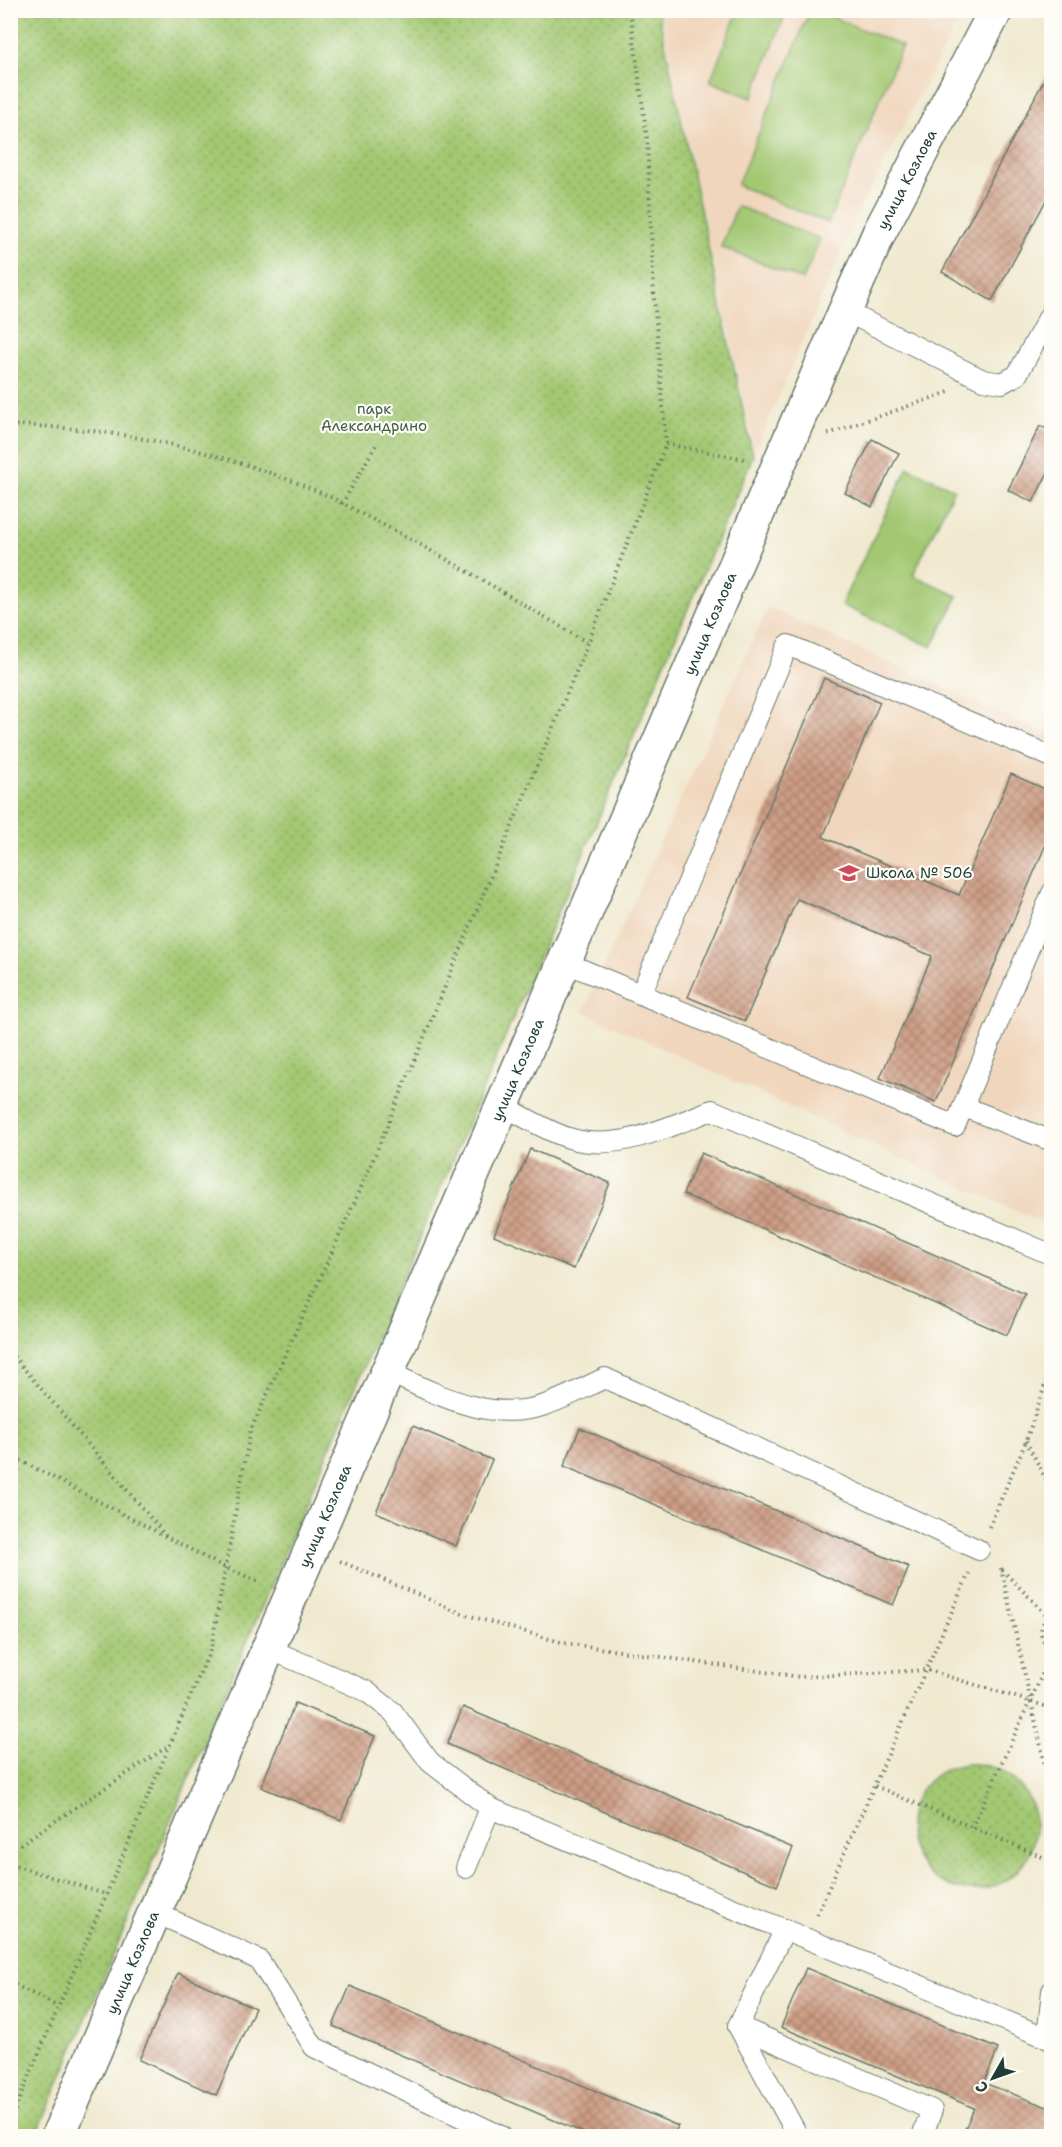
<svg xmlns="http://www.w3.org/2000/svg" width="1062" height="2147" viewBox="0 0 1062 2147" font-family="'Shantell Sans',sans-serif">
  <style>
    .built { fill: #f0d6bc }
    .park { fill: url(#park-dots); stroke: #618253; stroke-width: 1.5 }
    .pitch { fill: #a3c872; stroke: #618253; stroke-width: 1.5 }
    .building { fill: url(#building-cross-hatch) }
    .lines { fill: none; stroke-linecap: round; stroke-linejoin: round }
    .service-casing { stroke: #68796a; stroke-width: 22 }
    .minor-casing { stroke: #68796a; stroke-width: 36 }
    .path { stroke: #68796a; stroke-width: 4; stroke-dasharray: 1.5 4.5; stroke-linecap: butt }
    .service { stroke: #fff; stroke-width: 20 }
    .minor { stroke: #fff; stroke-width: 33 }
    .labels { text-anchor: middle; stroke-width: 4.5; stroke-linejoin: round; paint-order: stroke }
    .street-label { font-size: 15px; fill: #1f3d34; stroke: #fdfcf7 }
    .park-label { font-size: 15px; fill: #406044; stroke: #fdfcf7 }
    .poi-label { font-size: 15px; fill: #1f3d34; stroke: #fdfcf7; text-anchor: start }
  </style>
  <defs>
    <pattern id="park-dots" width="8" height="8" patternUnits="userSpaceOnUse" patternTransform="scale(1.5)"><rect width="8" height="8" fill="#a3c872"/><path d="M2 2h.1M6 6h.1" fill="none" stroke="#84a45e" stroke-width="1.8" stroke-linecap="round"/></pattern>
    <pattern id="building-cross-hatch" width="8" height="8" patternUnits="userSpaceOnUse" patternTransform="scale(1.5)"><rect width="8" height="8" fill="#cd9c83"/><path d="M0 0l8 8M0 8l8-8" fill="none" stroke="#a6806c"/></pattern>
  </defs>
  <rect width="100%" height="100%" fill="#fdfcf7"/>
  <filter id="ink" filterUnits="userSpaceOnUse"><feTurbulence type="fractalNoise" baseFrequency=".0167" numOctaves="2"/><feDisplacementMap in="SourceGraphic" scale="12" xChannelSelector="R" yChannelSelector="G"/><feConvolveMatrix kernelMatrix="1 2 1 2 8 2 1 2 1" color-interpolation-filters="sRGB"/></filter>
  <filter id="wash" filterUnits="userSpaceOnUse"><feTurbulence type="fractalNoise" baseFrequency=".008" numOctaves="4" result="noise"/><feDisplacementMap in="SourceGraphic" scale="24" xChannelSelector="R" yChannelSelector="G"/><feGaussianBlur stdDeviation="1.35" result="paint"/><feColorMatrix in="noise" values="0 0 0 0 0 0 0 0 0 0 0 0 0 0 0 0 0 1.4 0 .05"/><feComposite in="paint" operator="in"/></filter>
  <g filter="url(#wash)">
    <rect width="100%" height="100%" fill="#f0e9cf"/>
    <g class="built">
      <path d="M660,11H963L855,219L755,452Z"/>
      <path d="M768,607L1045,734L1051,720V1227L583,1012Z"/>
    </g>
    <g class="park">
      <path d="M11,10L658,11L753,456L36,2136H10Z"/>
      <circle cx="972" cy="1827" r="63"/>
    </g>
    <g class="pitch">
      <path d="M738,11H773L785,15L752,98L710,81Z"/>
      <path d="M810,11H818L902,46L828,223L737,185Z"/>
      <path d="M737,206L820,239L803,280L721,247Z"/>
      <path d="M908,467L954,489L913,575L958,596L932,647L841,605Z"/>
    </g>
    <g id="blocks">
      <g class="building">
        <path d="M1052,65V189L992,301L942,272Z"/>
        <path d="M1040,426L1052,431V464L1033,502L1008,490Z"/>
        <path d="M872,439L899,453L872,507L845,493Z"/>
        <path d="M824,678L880,702L823,837L959,895L1011,774L1052,792V830L936,1102L880,1078L932,956L797,899L745,1021L688,997Z"/>
        <path d="M530,1149L610,1183L574,1269L494,1235Z"/>
        <path d="M701,1153L1025,1294L1007,1335L683,1194Z"/>
        <path d="M413,1426L492,1460L456,1546L376,1512Z"/>
        <path d="M580,1428L909,1567L893,1605L564,1466Z"/>
        <path d="M295,1703L375,1736L341,1820L261,1787Z"/>
        <path d="M463,1707L793,1848L777,1886L447,1744Z"/>
        <path d="M806,1968L998,2049L984,2083L1052,2109V2124L1046,2136H962L974,2108L781,2027Z"/>
        <path d="M178,1973L255,2008L216,2095L139,2060Z"/>
        <path d="M350,1986L678,2126L673,2136H591L333,2026Z"/>
      </g>
    </g>
  </g>
  <g filter="url(#ink)">
    <use href="#blocks" fill-opacity="0" stroke="#68796a" stroke-width="1.5"/>
    <g class="lines">
      <g class="service-casing">
        <g id="service">
          <path d="M845,311L983,380L1002,383L1017,375L1052,311"/>
          <path d="M564,962L955,1126L1052,893"/>
          <path d="M641,994L788,645L1052,757"/>
          <path d="M502,1105C523,1116 546,1131 569,1138C616,1153 668,1127 712,1110L1052,1255"/>
          <path d="M964,1107L1052,1141"/>
          <path d="M386,1371C434,1393 490,1424 545,1405C566,1398 585,1387 605,1378L979,1550"/>
          <path d="M267,1648L366,1691L393,1712L430,1762L490,1808L1047,2038L1052,2037"/>
          <path d="M466,1868L490,1808"/>
          <path d="M154,1912L259,1960L314,2047L501,2136"/>
          <path d="M785,1929L738,2026L932,2110L922,2136"/>
          <path d="M1052,1991L1047,2038L1052,2041"/>
          <path d="M738,2026L798,2136"/>
        </g>
      </g>
      <g class="minor-casing">
        <g id="minor">
          <path id="s1" d="M58,2136L845,311L879,233L996,10"/>
        </g>
      </g>
      <g class="path">
        <path d="M10,425C116,427 223,451 319,492C339,500 357,512 376,521C449,559 518,601 588,643"/>
        <path d="M828,434L949,392"/>
        <path d="M666,444L745,459"/>
        <path d="M342,504L376,445"/>
        <path d="M10,1352L166,1536"/>
        <path d="M1026,1441L1052,1491"/>
        <path d="M10,1455L224,1567L260,1582"/>
        <path d="M989,1527L1026,1441L1052,1365"/>
        <path d="M340,1561L463,1614L564,1643L800,1677L927,1670L1052,1708"/>
        <path d="M1001,1568L1052,1796"/>
        <path d="M1002,1570L1048,1616"/>
        <path d="M1052,1614C1038,1623 1037,1640 1052,1649"/>
        <path d="M875,1786L1052,1861"/>
        <path d="M972,1828L1052,1653"/>
        <path d="M10,1851L170,1745"/>
        <path d="M10,1864L108,1895"/>
        <path d="M817,1914L969,1573"/>
        <path d="M10,1982L57,2006"/>
        <path d="M10,2121L211,1648L250,1432L365,1179L588,643L666,444L654,297L647,138L630,10"/>
      </g>
      <use href="#service" class="service"/>
      <use href="#minor" class="minor"/>
    </g>
  </g>
  <defs>
    <g id="school-bare" transform="scale(1.62)"><path d="M0-5L7-2L0 1L-7-2ZM-4 1L0 2.5L4 1V4Q0 6-4 4Z" fill="#d1495b" stroke="#fdfcf7" stroke-width="2.5" paint-order="stroke"/></g>
  </defs>
  <g fill-rule="evenodd">
    <use href="#school-bare" x="849" y="873"/>
  </g>
  <g class="labels">
    <g class="street-label">
      <text dy="5" stroke="none"><textPath href="#s1" startOffset="2133">улица Козлова</textPath></text>
      <text dy="5" stroke="none"><textPath href="#s1" startOffset="1647">улица Козлова</textPath></text>
      <text dy="5" stroke="none"><textPath href="#s1" startOffset="1161">улица Козлова</textPath></text>
      <text dy="5" stroke="none"><textPath href="#s1" startOffset="675">улица Козлова</textPath></text>
      <text dy="5" stroke="none"><textPath href="#s1" startOffset="189">улица Козлова</textPath></text>
    </g>
    <g class="park-label">
      <text x="374" y="414">парк<tspan x="374" dy="17">Александрино</tspan></text>
    </g>
    <g class="poi-label">
      <text x="866" y="878">Школа № 506</text>
    </g>
  </g>
  <rect width="1062" height="2147" fill="none" stroke="#fdfcf7" stroke-width="36"/>
  <g transform="translate(993 2078) rotate(230)" stroke="#fdfcf7" stroke-width="4.5" paint-order="stroke">
  <path d="M0-4.5L10 22L0 15L-10 22Z" fill="#1f3d34"/>
  <text y="-9" font-size="16" font-weight="bold" text-anchor="middle" fill="#1f3d34">С</text>
  </g>
</svg>
